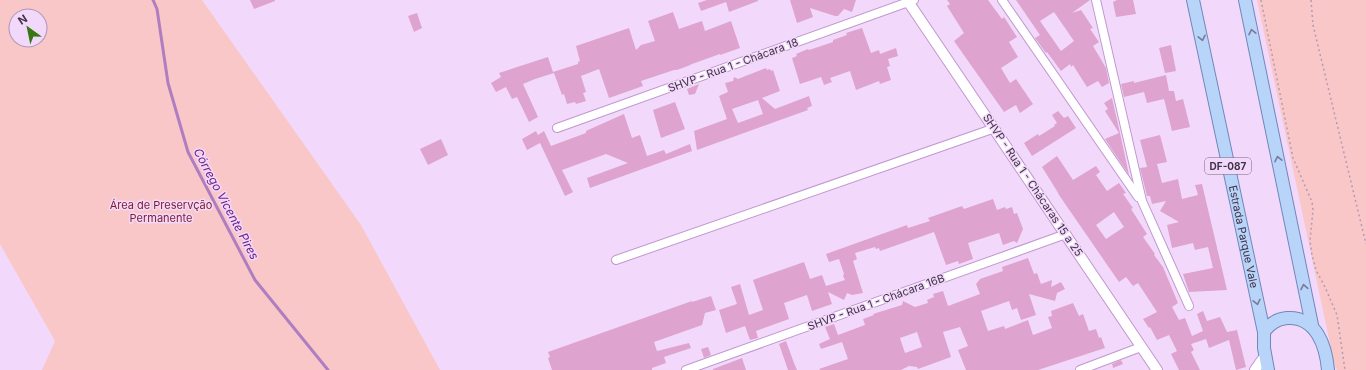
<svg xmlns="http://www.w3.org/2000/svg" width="1366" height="370" viewBox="0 0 1366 370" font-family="Inter,sans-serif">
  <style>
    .green { fill: #f9c7c8; fill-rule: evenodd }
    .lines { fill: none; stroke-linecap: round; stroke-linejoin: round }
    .stream { stroke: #af7ec1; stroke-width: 3 }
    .building { fill: #dea3ce; fill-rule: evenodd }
    .minor-casing { stroke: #c097ce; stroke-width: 10 }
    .tertiary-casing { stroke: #c097ce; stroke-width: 12 }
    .primary-casing { stroke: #7188b8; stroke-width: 14 }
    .path { stroke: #b09bb8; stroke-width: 1.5; stroke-dasharray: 2 3; stroke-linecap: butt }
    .minor { stroke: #fff; stroke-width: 8 }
    .tertiary { stroke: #fff; stroke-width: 10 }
    .primary { stroke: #b9d4f9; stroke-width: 12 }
    .oneway { stroke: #787b98 }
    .labels { text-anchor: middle; stroke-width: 3; stroke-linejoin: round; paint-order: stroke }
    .shield { fill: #f2d9fb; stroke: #77647e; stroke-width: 1 }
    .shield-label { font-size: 10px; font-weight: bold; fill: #423248 }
    .street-label { font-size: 11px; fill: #423248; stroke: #f2d9fb }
    .park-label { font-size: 11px; fill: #7e1a2b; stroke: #f2d9fb }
    .water-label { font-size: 12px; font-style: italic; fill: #6d1f84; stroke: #f2d9fb }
  </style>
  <rect width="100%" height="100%" fill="#f2d9fb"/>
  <g class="green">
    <path d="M0,0H202L361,225L440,370H42L55,341L0,244ZM16,16H40V40H16Z"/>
    <path d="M1257,0H1366V370H1337L1335,367Z"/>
  </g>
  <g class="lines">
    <path class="stream" d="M153,0L157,9L168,83L188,152L255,280L328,370"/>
  </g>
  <g class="building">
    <path d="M250,0H275V1L254,9Z"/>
    <path d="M707,0H758V1L729,12L726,2L701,11L698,3Z"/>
    <path d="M790,0H856L852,12L844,9L838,16H835L810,8L813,17L797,23Z"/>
    <path d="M947,0H988L1002,19L1004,17L1017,37L1009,42L1018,57L1001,68L1010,83L1016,79L1033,104L1020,113L1016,105L1004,112L954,41L964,33L947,6L950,4Z"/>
    <path d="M1016,0H1090L1072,13L1081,10L1093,28L1090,29L1099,42L1093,46L1106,68L1109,83L1102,87L1098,81L1087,87L1073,65L1071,67L1070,64L1061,71L1047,52L1046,53L1035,38L1040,35ZM1054,12L1074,41L1061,51L1040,21Z"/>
    <path d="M1117,0H1133L1136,14L1116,17L1113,2Z"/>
    <path d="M673,12L679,29L702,21L705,31L731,21L740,48L720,55V54L692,64L688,66L677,70H674L641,81L643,86L609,98L599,69L581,76L586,92L583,93L586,101L576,104L575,102L567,104L564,94L562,95L554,73L535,79L523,84L538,117L529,122L517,97L512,99L506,87L496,92L491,83L501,77L499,73L548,57L553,72L578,64V62L580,61L576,46L629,28L636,50L641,45L655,41L648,21Z"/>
    <path d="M417,13L422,28L414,32L408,16Z"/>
    <path d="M862,28L871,53L879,50L880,54L896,48L898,56L888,59L890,66L887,67L891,80L880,84L879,81L856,90L850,71L830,78L832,82L824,85L821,77L800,84L792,58L797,56L796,54L808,49L809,50L833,42V40L847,35L846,33Z"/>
    <path d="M1171,45L1176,71L1165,73L1159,48Z"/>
    <path d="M766,68L767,70L770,69L771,71L773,70L780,91L762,98L775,109L809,96L812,106L807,108L808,110L697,150L694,131L727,119L719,96L728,92L725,83L733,81L734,77L738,79ZM758,100L763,114L738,123L732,109Z"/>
    <path d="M1166,75L1169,91H1174L1176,101L1183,99L1190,127L1172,131L1164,99L1147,103L1144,92L1124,97L1121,84L1134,81V83Z"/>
    <path d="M699,84L695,94L689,95L687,89Z"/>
    <path d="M1112,98L1120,133L1129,175L1105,139L1119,133L1105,111L1108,109L1104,103Z"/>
    <path d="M675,102L685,129L661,138L653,110Z"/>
    <path d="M1058,111L1064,118L1068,116L1076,128L1032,156L1024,143L1038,134L1039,136L1055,126L1054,125L1057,123L1052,115Z"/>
    <path d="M624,114L632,138L640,135L647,156L664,150L666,154L690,144L692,151L590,188L587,178L628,163L606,154L562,170L573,192L565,196L540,143L527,150L522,139L536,131L538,135L544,131L551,146L586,133V131L588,130Z"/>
    <path d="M1160,135L1167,162L1157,164L1162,183L1178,179L1182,199L1198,195L1195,185L1202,184L1227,290L1189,292L1183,274L1213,268L1208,247L1195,250L1193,243L1172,248L1167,225L1179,222L1160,211L1166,201L1152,204L1150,196H1147L1140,168L1147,167L1140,140Z"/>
    <path d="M441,139L448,155L428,165L420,149Z"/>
    <path d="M1057,156L1073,180L1096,166L1100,172L1096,175L1107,191L1119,183L1126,193L1123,194L1133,208L1131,209L1147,234L1143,237L1155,254L1154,255L1163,267L1178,303L1172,307L1179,320L1185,318L1192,336L1203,331L1197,314L1203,311L1207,321L1220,317L1227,332L1237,330L1246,367L1236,370L1229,340L1209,348L1206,339L1191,344L1194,350L1191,352L1200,370H1179L1171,354L1177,351L1169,335L1157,340L1150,327L1149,328L1143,319L1157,312L1138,283L1133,286L1126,277L1119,282L1059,195L1057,191L1042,167ZM1114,212L1124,227L1106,239L1096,225Z"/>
    <path d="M993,199L997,210L1005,207L1006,209L1012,207L1014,214L1017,213L1023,229L1017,243L1014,241L1003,245L999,233L968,243L973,259L959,264L958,261L946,265L934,232L880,251L879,248L876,249L875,247L855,253L857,259L853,261L863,293L852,295L847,293L844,300L828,292L832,304L812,311L807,295L784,303L789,319L756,331L758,338L750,340L745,326L726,333L719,310L737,304L731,287L740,284L749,315L763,310L753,280L804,262L810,279L822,275L826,286L845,280L843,276L844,274L839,259L829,262L826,254L907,225L908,228L930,221L928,218L962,206L964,209Z"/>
    <path d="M1028,258L1034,274L1037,273L1041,284L1052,280L1051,287L1061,282L1065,289L1057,293L1055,301L1029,294L1036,315L1021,320L1017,308L1012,310L1009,301L981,311L988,331L1004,326L1005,329L1028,320L1033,335L1052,328L1048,317L1052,316L1051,311L1073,303L1079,316L1083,314L1089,331L1096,329L1099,338L1101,337L1105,348L1038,370H966L958,350L968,346L960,327L943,332L951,357L918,369L917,367L909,366L901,370H820L819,369L848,359L842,342L821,349L819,344L830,339L825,327L834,324L838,335L865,325L863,319L874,315L873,314L902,305L903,301L915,307L928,303L927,300L934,297L933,294L943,291L948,306L980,294L976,284L980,279L1003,271L1002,267ZM917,332L922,347L905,353L900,338Z"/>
    <path d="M711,296L716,310L705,313L702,325L654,342L657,351L689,343L691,348L664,357L666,363L652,368V370H552L548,358L550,357L548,352L692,301V302Z"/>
    <path d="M786,341L794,363L797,370H788L779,344Z"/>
    <path d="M708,347L711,355L704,358L701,349Z"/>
    <path d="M742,358L746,370H713V369Z"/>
    <path d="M1121,360L1123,364L1113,368L1112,364Z"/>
  </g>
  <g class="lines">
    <g class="minor-casing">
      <g id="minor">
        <path d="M1002,0L1138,197"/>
        <path d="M1096,0L1142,201L1189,306"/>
        <path d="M557,128L914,0"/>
        <path d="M616,260L995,128"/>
        <path d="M686,370L1066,234"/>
        <path d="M1080,370L1141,347"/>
      </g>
    </g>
    <g class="tertiary-casing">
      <g id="tertiary">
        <path d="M907,0L1157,370"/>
        <path d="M1255,370L1265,356"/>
      </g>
    </g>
    <g class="primary-casing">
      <g id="primary">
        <path id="s1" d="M1193,0L1264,332"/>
        <path d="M1245,0L1312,325"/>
        <path d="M1268,370L1264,348V332C1270,323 1277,319 1287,318C1316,316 1326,346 1328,370"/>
      </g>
    </g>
    <g class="path">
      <path d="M1261,0L1293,158L1312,202L1313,210L1310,241L1312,255L1316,270L1325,287L1337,315L1345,370"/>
      <path d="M1311,0L1313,25L1366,244"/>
    </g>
    <use href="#minor" class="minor"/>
    <use href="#tertiary" class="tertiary"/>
    <use href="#primary" class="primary"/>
  </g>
  <defs><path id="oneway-chevron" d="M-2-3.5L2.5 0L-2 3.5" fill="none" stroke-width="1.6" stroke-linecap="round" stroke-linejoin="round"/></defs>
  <g class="oneway">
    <use href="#oneway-chevron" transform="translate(1252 32) rotate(-102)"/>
    <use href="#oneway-chevron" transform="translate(1202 38) rotate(78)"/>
    <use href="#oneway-chevron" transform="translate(1278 159) rotate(-102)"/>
    <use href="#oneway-chevron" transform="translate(1304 287) rotate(-101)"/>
    <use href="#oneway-chevron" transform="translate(1257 302) rotate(77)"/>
  </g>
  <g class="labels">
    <rect class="shield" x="1205" y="158" width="46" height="16" rx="3"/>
    <g class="shield-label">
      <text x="1228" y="170">DF-087</text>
    </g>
    <g class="street-label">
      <text transform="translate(733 65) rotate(-20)" y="4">SHVP - Rua 1 - Chácara 18</text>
      <text transform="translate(1033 185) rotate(56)" y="4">SHVP - Rua 1 - Chácaras 15 a 25</text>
      <text dy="4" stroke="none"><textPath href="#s1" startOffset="242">Estrada Parque Vale</textPath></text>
      <text transform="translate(876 302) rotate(-20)" y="4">SHVP - Rua 1 - Chácara 16B</text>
    </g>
    <g class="park-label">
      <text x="161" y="209">Área de Preservção<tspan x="161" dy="13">Permanente</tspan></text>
    </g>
    <g class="water-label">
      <text transform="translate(226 204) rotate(62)" y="4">Córrego Vicente Pires</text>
    </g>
  </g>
  <g transform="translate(28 28) rotate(327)"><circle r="19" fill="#f2d9fb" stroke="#ac96b3"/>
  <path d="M0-3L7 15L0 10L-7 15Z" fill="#387713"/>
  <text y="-6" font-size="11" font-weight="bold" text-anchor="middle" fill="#423248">N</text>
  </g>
</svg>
